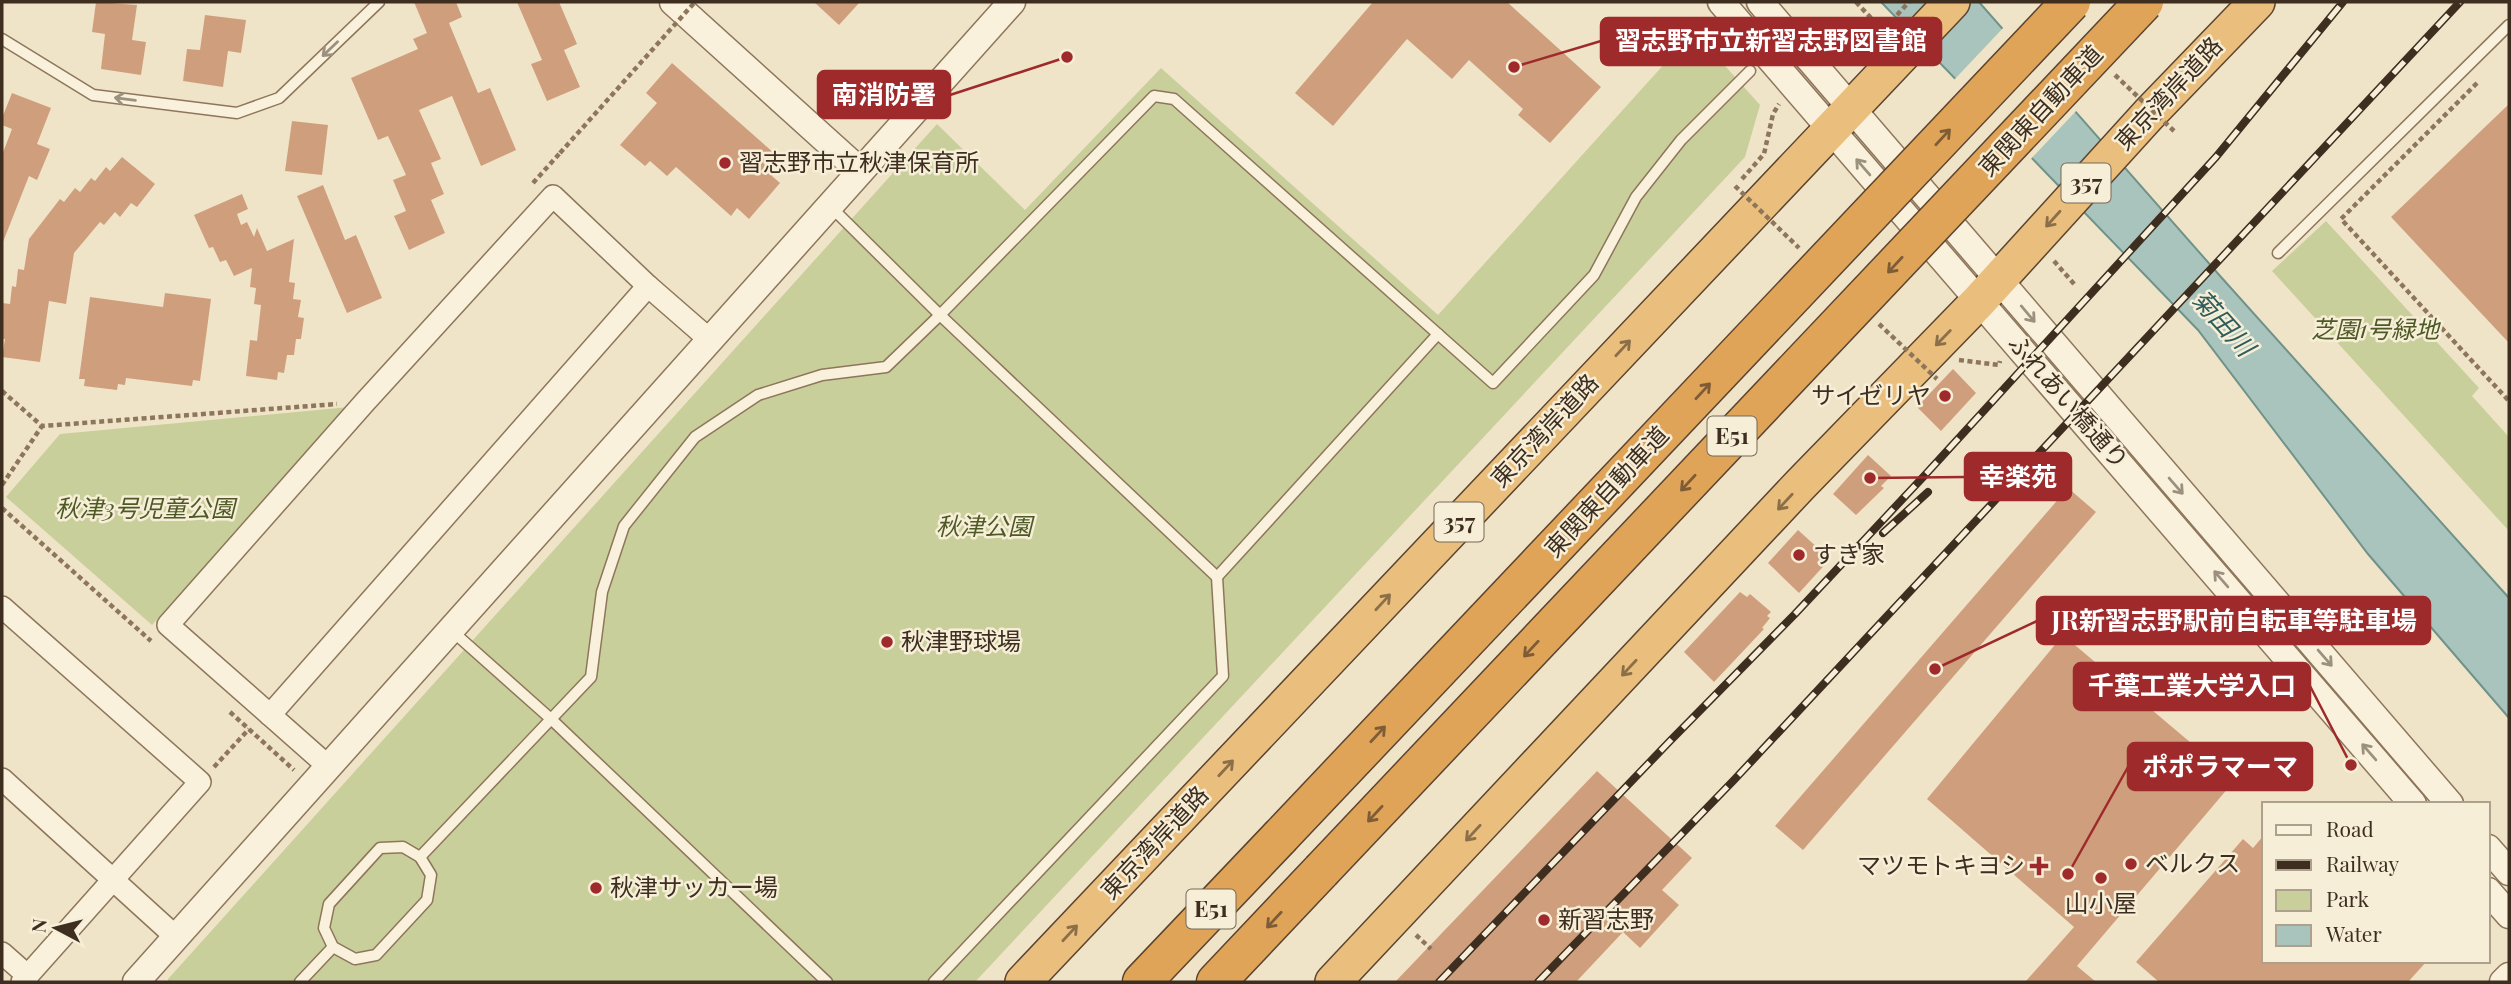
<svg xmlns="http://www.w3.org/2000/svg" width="2511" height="984" viewBox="0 0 2511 984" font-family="'Playfair Display','Noto Sans JP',serif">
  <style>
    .green { fill: #c9cf9b }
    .water { fill: #a9c4bc; stroke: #6f938a; stroke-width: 2 }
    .pier { fill: #f0e4c8 }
    .building { fill: #cf9f7d }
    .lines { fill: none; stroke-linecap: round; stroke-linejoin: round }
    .service-casing { stroke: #8d765c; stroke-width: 13 }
    .minor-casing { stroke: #8d765c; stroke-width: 24 }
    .tertiary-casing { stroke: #8d765c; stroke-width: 29 }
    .trunk-casing { stroke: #5b4430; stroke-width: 38 }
    .motorway-casing { stroke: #5b4430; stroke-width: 41 }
    .path { stroke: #8d765c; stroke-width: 4.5; stroke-dasharray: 5 3.5; stroke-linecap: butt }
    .service { stroke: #faf1dc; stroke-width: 10 }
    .minor { stroke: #faf1dc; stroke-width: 21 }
    .tertiary { stroke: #faf1dc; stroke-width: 26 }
    .trunk { stroke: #eabe7c; stroke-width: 35 }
    .motorway { stroke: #e0a458; stroke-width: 38 }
    .rail-casing { stroke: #3d2e20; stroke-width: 8 }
    .rail { stroke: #f7eed8; stroke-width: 5; stroke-dasharray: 16; stroke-linecap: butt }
    .motorway-bridge-casing { stroke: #5b4430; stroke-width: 41; stroke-linecap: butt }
    .path-bridge { stroke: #8d765c; stroke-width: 4.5; stroke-dasharray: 5 3.5; stroke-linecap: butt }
    .motorway-bridge { stroke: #e0a458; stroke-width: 38 }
    .oneway { stroke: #9c907e }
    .oneway2 { stroke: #7e5d36 }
    .oneway3 { stroke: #8b6f49 }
    .poi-dot { fill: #9e2a2b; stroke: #f7eed8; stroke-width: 2.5 }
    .labels { text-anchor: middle; stroke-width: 5; stroke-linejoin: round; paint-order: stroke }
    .shield { fill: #f7eed8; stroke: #756857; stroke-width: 2 }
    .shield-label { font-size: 23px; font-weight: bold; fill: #3d2e20 }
    .street-label { font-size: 24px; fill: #3d2e20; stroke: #f7eed8 }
    .poi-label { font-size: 24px; fill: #3d2e20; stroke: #f7eed8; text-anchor: start }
    .park-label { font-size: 24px; font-style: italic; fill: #4d5a26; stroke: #f7eed8 }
    .water-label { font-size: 26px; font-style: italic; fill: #2f5d5a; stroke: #f7eed8 }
    .leader { fill: none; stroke: #9e2a2b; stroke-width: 2.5 }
    .callout-dot { fill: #9e2a2b; stroke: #f7eed8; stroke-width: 2.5 }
    .callout { fill: #9e2a2b; stroke: #9e2a2b; stroke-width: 2.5 }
    .callout-label { font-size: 26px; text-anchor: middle; font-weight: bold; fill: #fff }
  </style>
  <rect width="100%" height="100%" fill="#f0e4c8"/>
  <g class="green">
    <path d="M1694,31L1760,105L1745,157L975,982H168V979L937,124L1025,210L1161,68L1438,315Z"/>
    <path d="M2326,221L2479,388L2472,396L2509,437V531L2272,271Z"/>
    <path d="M349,407L152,625L6,497L60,434Z"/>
  </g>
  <path class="water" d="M1881,2H1979L2221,277L2509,598V718L2368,554L2198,330Z"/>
  <path class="pier" d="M2005,26L2078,109L2029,161L1953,81Z"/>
  <g class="building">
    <path d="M96,2L137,5L132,40L146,42L141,75L101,69L105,34L92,32Z"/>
    <path d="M414,2H456L462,17L449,23L478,93L490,88L516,150L481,166L452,96L419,110L441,159L431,163L444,194L431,200L445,233L409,250L394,216L406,211L393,180L406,175L388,136L378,140L351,78L418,49L413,39L427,33Z"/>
    <path d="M517,2H559L577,44L564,50L580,87L547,101L531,64L542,60Z"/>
    <path d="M814,2H860L839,25Z"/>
    <path d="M1373,2H1507L1601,87L1550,143L1518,115L1523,109L1469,60L1452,79L1407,39L1333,126L1295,93Z"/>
    <path d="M205,15L246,20L241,53L228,51L223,87L183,81L187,49L200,50Z"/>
    <path d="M672,63L784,162L772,176L780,183L749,219L737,208L731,216L676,167L667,176L650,161L645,166L620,145L657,103L646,93Z"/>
    <path d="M12,93L51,108L37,144L50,149L37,180L29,176L3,242L2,155L12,129L2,125V118Z"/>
    <path d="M2509,104V343L2391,217Z"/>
    <path d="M292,121L328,125L322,175L285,171Z"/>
    <path d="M122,157L155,184L137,207L131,203L120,217L115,212L104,225L100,222L74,253L66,304L49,301L40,362L2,357L5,339H2V303L10,304L12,286L16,287L18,269L24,270L29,239L60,199L64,202L75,188L80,192L91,178L95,181L106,167L110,171Z"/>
    <path d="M323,185L345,240L356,235L382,298L347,313L297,196Z"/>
    <path d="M242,194L248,209L237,214L241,225L247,222L254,237L257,228L267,251L294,239L289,282L295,283L293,299L301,300L298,317L304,318L301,339H296L294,355H287L284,373L278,372L277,380L246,376L250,340L257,341L261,305L254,304L256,288L250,287L252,268L234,276L226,260L220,262L213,247L209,248L194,215Z"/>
    <path d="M165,293L211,299L200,381L193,380L192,386L126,378L125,385L118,384L117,390L84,386L85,379H79L90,297L163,307Z"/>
    <path d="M1953,369L1976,393L1941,431L1917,407Z"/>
    <path d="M1868,455L1891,476L1881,486L1884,488L1856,515L1833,494Z"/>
    <path d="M2068,488L2096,512L1803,850L1775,826Z"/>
    <path d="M1798,530L1830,559L1799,593L1768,563Z"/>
    <path d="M1740,592L1747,597L1750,594L1771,612L1767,616L1770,618L1762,628L1764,629L1714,682L1684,652Z"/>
    <path d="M2063,635L2235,780L2077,966L2096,982H2025L2074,927L1927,799Z"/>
    <path d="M1597,771L1692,858L1662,890L1679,905L1640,948L1623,932L1576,982H1395Z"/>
    <path d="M2264,835V961H2427L2408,982H2159L2136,962L2243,839L2253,848Z"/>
  </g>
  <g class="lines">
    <g class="service-casing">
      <g id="service">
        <path d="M2,39L93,95L237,113L279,98L379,2"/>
        <path d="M831,207L940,315L1217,577L1223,676L934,982"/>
        <path d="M2278,253L2509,25"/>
        <path d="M1217,577L1438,334"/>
        <path d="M451,630L551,719L827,982"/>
        <path d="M403,847L420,857L431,875L427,900L376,955L355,959L333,947L324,928L329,904L380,848Z"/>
        <path d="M420,857L591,677L602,592L624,526L695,437L758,395L822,375L886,367L940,315L1154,96L1174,99L1493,383L1594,275L1636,197L1681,140L1750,71"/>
        <path d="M300,982L333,947"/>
      </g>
    </g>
    <g class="minor-casing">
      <g id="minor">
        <path d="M2,607L200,782L22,982"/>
        <path d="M270,715L648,286"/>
        <path d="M329,767L168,625L365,402L553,196L648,286L710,340"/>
        <path d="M2,779L176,937"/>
        <path d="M2,953L28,976"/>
      </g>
    </g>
    <g class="tertiary-casing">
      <g id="tertiary">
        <path d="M673,2L860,171"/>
        <path d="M1721,2L2413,804"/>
        <path d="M1760,2L2450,804"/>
        <path d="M2488,848L2509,872"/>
        <path d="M2488,891L2509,915"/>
        <path d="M136,982L1012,2"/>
        <path d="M2503,982L2509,976"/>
      </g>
    </g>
    <g class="trunk-casing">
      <g id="trunk">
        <path d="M1023,982L1952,2"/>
        <path d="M1333,982L1800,485L1979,301L2149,114L2257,2"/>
      </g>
    </g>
    <g class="motorway-casing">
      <g id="motorway">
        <path d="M1142,982L1280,837"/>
        <path d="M1216,982L1321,871"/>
      </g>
    </g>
    <g class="path">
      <path d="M1856,2L1871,18"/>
      <path d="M1897,15L1909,2"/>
      <path d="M1825,44L1834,38C1848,53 1855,51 1872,42"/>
      <path d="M2477,83L2341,219L2509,401"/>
      <path d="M1742,179L1764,154L1773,114L1779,104"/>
      <path d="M533,183L560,153"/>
      <path d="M2054,261L2075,285"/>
      <path d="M1959,360L1999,365L2000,361"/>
      <path d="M2,391L42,426L337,404"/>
      <path d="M2,485L42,426"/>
      <path d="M2,508L151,641"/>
      <path d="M230,712L294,770"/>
      <path d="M214,767L249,729"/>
      <path d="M1416,935L1431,949"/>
    </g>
    <use href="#service" class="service"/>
    <use href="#minor" class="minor"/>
    <use href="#tertiary" class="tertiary"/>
    <use href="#trunk" class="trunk"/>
    <use href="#motorway" class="motorway"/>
    <g class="rail-casing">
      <g id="rail">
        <path d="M1883,533L1928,492"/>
        <path d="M1439,982L1670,741L1795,614L1925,475L2216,157L2343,2"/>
        <path d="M1538,982L1734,780L2460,2"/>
      </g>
    </g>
    <use href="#rail" class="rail"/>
    <g class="motorway-bridge-casing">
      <g id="motorway-bridge">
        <path d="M1280,837L2071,2"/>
        <path d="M1321,871L2144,2"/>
      </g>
    </g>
    <g class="path-bridge">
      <path d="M2115,75L2174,131"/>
      <path d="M560,153L695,2"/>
      <path d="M1735,186L1799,248"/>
      <path d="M1879,324L1937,379"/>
    </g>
    <use href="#motorway-bridge" class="motorway-bridge"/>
  </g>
  <defs><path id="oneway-shaft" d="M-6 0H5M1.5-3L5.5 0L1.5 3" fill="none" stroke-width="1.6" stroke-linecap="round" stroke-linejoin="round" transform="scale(1.75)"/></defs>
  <g class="oneway">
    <use href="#oneway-shaft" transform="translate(330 49) rotate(136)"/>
    <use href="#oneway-shaft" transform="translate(125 99) rotate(-173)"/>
    <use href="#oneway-shaft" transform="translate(1863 167) rotate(-131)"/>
    <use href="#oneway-shaft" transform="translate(2028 314) rotate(50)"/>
    <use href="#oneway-shaft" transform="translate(2176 486) rotate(49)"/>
    <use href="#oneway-shaft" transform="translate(2221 579) rotate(-131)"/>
    <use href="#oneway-shaft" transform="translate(2325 658) rotate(49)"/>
    <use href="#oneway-shaft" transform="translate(2369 752) rotate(-131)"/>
  </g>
  <g class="oneway2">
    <use href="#oneway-shaft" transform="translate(1943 137) rotate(-47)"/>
    <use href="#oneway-shaft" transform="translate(1895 265) rotate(133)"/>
    <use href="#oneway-shaft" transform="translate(1703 391) rotate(-47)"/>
    <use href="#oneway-shaft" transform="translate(1688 483) rotate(133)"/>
    <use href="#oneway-shaft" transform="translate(1531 649) rotate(133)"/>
    <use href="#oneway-shaft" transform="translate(1378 734) rotate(-47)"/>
    <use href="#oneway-shaft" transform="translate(1375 814) rotate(133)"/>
    <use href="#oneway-shaft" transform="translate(1274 920) rotate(133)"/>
  </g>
  <g class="oneway3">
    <use href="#oneway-shaft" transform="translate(2053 219) rotate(132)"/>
    <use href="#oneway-shaft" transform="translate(1943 338) rotate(134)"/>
    <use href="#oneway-shaft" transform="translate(1623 348) rotate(-47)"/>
    <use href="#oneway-shaft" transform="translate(1785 502) rotate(133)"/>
    <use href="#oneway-shaft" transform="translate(1383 602) rotate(-47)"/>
    <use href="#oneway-shaft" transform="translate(1629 668) rotate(133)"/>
    <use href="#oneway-shaft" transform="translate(1226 768) rotate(-47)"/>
    <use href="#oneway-shaft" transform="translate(1473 833) rotate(133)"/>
    <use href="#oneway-shaft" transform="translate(1070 933) rotate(-47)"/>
  </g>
  <g class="poi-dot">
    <circle cx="725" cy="163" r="7"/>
    <circle cx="1945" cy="396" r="7"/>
    <circle cx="1799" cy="555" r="7"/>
    <circle cx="887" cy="642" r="7"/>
    <circle cx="2131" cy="864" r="7"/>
    <path d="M2035.5 855.5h7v7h7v7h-7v7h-7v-7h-7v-7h7z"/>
    <circle cx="2101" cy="878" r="7"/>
    <circle cx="596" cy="888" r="7"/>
    <circle cx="1544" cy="920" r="7"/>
  </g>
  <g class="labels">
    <g class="shield">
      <rect x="2061.5" y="163.5" width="49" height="39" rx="5"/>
      <rect x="1707.5" y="416.5" width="49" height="39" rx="5"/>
      <rect x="1434.5" y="502.5" width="49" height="39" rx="5"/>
      <rect x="1186.5" y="889.5" width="49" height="39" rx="5"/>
    </g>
    <g class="shield-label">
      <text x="2086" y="191">357</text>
      <text x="1732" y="444">E51</text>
      <text x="1459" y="530">357</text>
      <text x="1211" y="917">E51</text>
    </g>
    <g class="street-label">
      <text transform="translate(2169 94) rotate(-47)" y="8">東京湾岸道路</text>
      <text transform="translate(2041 111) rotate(-47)" y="8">東関東自動車道</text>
      <text transform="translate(2068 402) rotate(49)" y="8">ふれあい橋通り</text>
      <text transform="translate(1545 431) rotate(-47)" y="8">東京湾岸道路</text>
      <text transform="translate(1607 492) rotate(-47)" y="8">東関東自動車道</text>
      <text transform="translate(1155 843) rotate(-47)" y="8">東京湾岸道路</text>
    </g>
    <g class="poi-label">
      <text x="739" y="171">習志野市立秋津保育所</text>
      <text x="1931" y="404" text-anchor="end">サイゼリヤ</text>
      <text x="1813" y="563">すき家</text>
      <text x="901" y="650">秋津野球場</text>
      <text x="2145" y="872">ベルクス</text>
      <text x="2025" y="874" text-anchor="end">マツモトキヨシ</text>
      <text x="610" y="896">秋津サッカー場</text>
      <text x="2101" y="912" text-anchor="middle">山小屋</text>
      <text x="1558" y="928">新習志野</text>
    </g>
    <g class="park-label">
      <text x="2375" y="338">芝園1号緑地</text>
      <text x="145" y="517">秋津3号児童公園</text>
      <text x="984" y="535">秋津公園</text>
    </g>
    <g class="water-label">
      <text transform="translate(2223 323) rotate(48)" y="9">菊田川</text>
    </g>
  </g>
  <path class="leader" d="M1514 67L1601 41M1067 57L950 95M1870 478L1965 477M1935 669L2037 621M2351 765L2310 686M2068 874L2128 767"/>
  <g class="callout-dot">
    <circle cx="1514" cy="67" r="7"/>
    <circle cx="1067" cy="57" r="7"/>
    <circle cx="1870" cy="478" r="7"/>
    <circle cx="1935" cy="669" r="7"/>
    <circle cx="2351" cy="765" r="7"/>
    <circle cx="2068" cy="874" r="7"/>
  </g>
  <g class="callout">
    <rect x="1601" y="18" width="340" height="47" rx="7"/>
    <rect x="818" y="71" width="132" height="47" rx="7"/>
    <rect x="1965" y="453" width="106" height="47" rx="7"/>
    <rect x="2037" y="597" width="393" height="47" rx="7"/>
    <rect x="2074" y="663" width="236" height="47" rx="7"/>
    <rect x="2128" y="743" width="184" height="47" rx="7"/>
  </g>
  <g class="callout-label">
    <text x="1771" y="50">習志野市立新習志野図書館</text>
    <text x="884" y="104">南消防署</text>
    <text x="2018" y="486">幸楽苑</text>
    <text x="2234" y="630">JR新習志野駅前自転車等駐車場</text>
    <text x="2192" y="695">千葉工業大学入口</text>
    <text x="2220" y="776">ポポラマーマ</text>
  </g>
  <rect width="2511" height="984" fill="none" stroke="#3d2e20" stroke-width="7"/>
  <rect x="2262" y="802" width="228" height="161" fill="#f7eed8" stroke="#ada18e" stroke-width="2"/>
  <rect x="2276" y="825" width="35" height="10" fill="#faf1dc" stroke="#ada18e" stroke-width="2"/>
  <text x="2326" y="837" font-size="21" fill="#3d2e20">Road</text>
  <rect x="2276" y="860" width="35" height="10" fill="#3d2e20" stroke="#ada18e" stroke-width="2"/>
  <text x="2326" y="872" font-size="21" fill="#3d2e20">Railway</text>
  <rect x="2276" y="890" width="35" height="21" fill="#c9cf9b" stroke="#ada18e" stroke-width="2"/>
  <text x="2326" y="907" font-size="21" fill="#3d2e20">Park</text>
  <rect x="2276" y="925" width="35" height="21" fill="#a9c4bc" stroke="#ada18e" stroke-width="2"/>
  <text x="2326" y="942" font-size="21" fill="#3d2e20">Water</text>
  <g transform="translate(56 928) rotate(277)" stroke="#f7eed8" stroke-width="5" paint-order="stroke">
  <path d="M0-5L12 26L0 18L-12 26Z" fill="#3d2e20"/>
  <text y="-10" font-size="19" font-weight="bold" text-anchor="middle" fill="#3d2e20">N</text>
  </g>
</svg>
